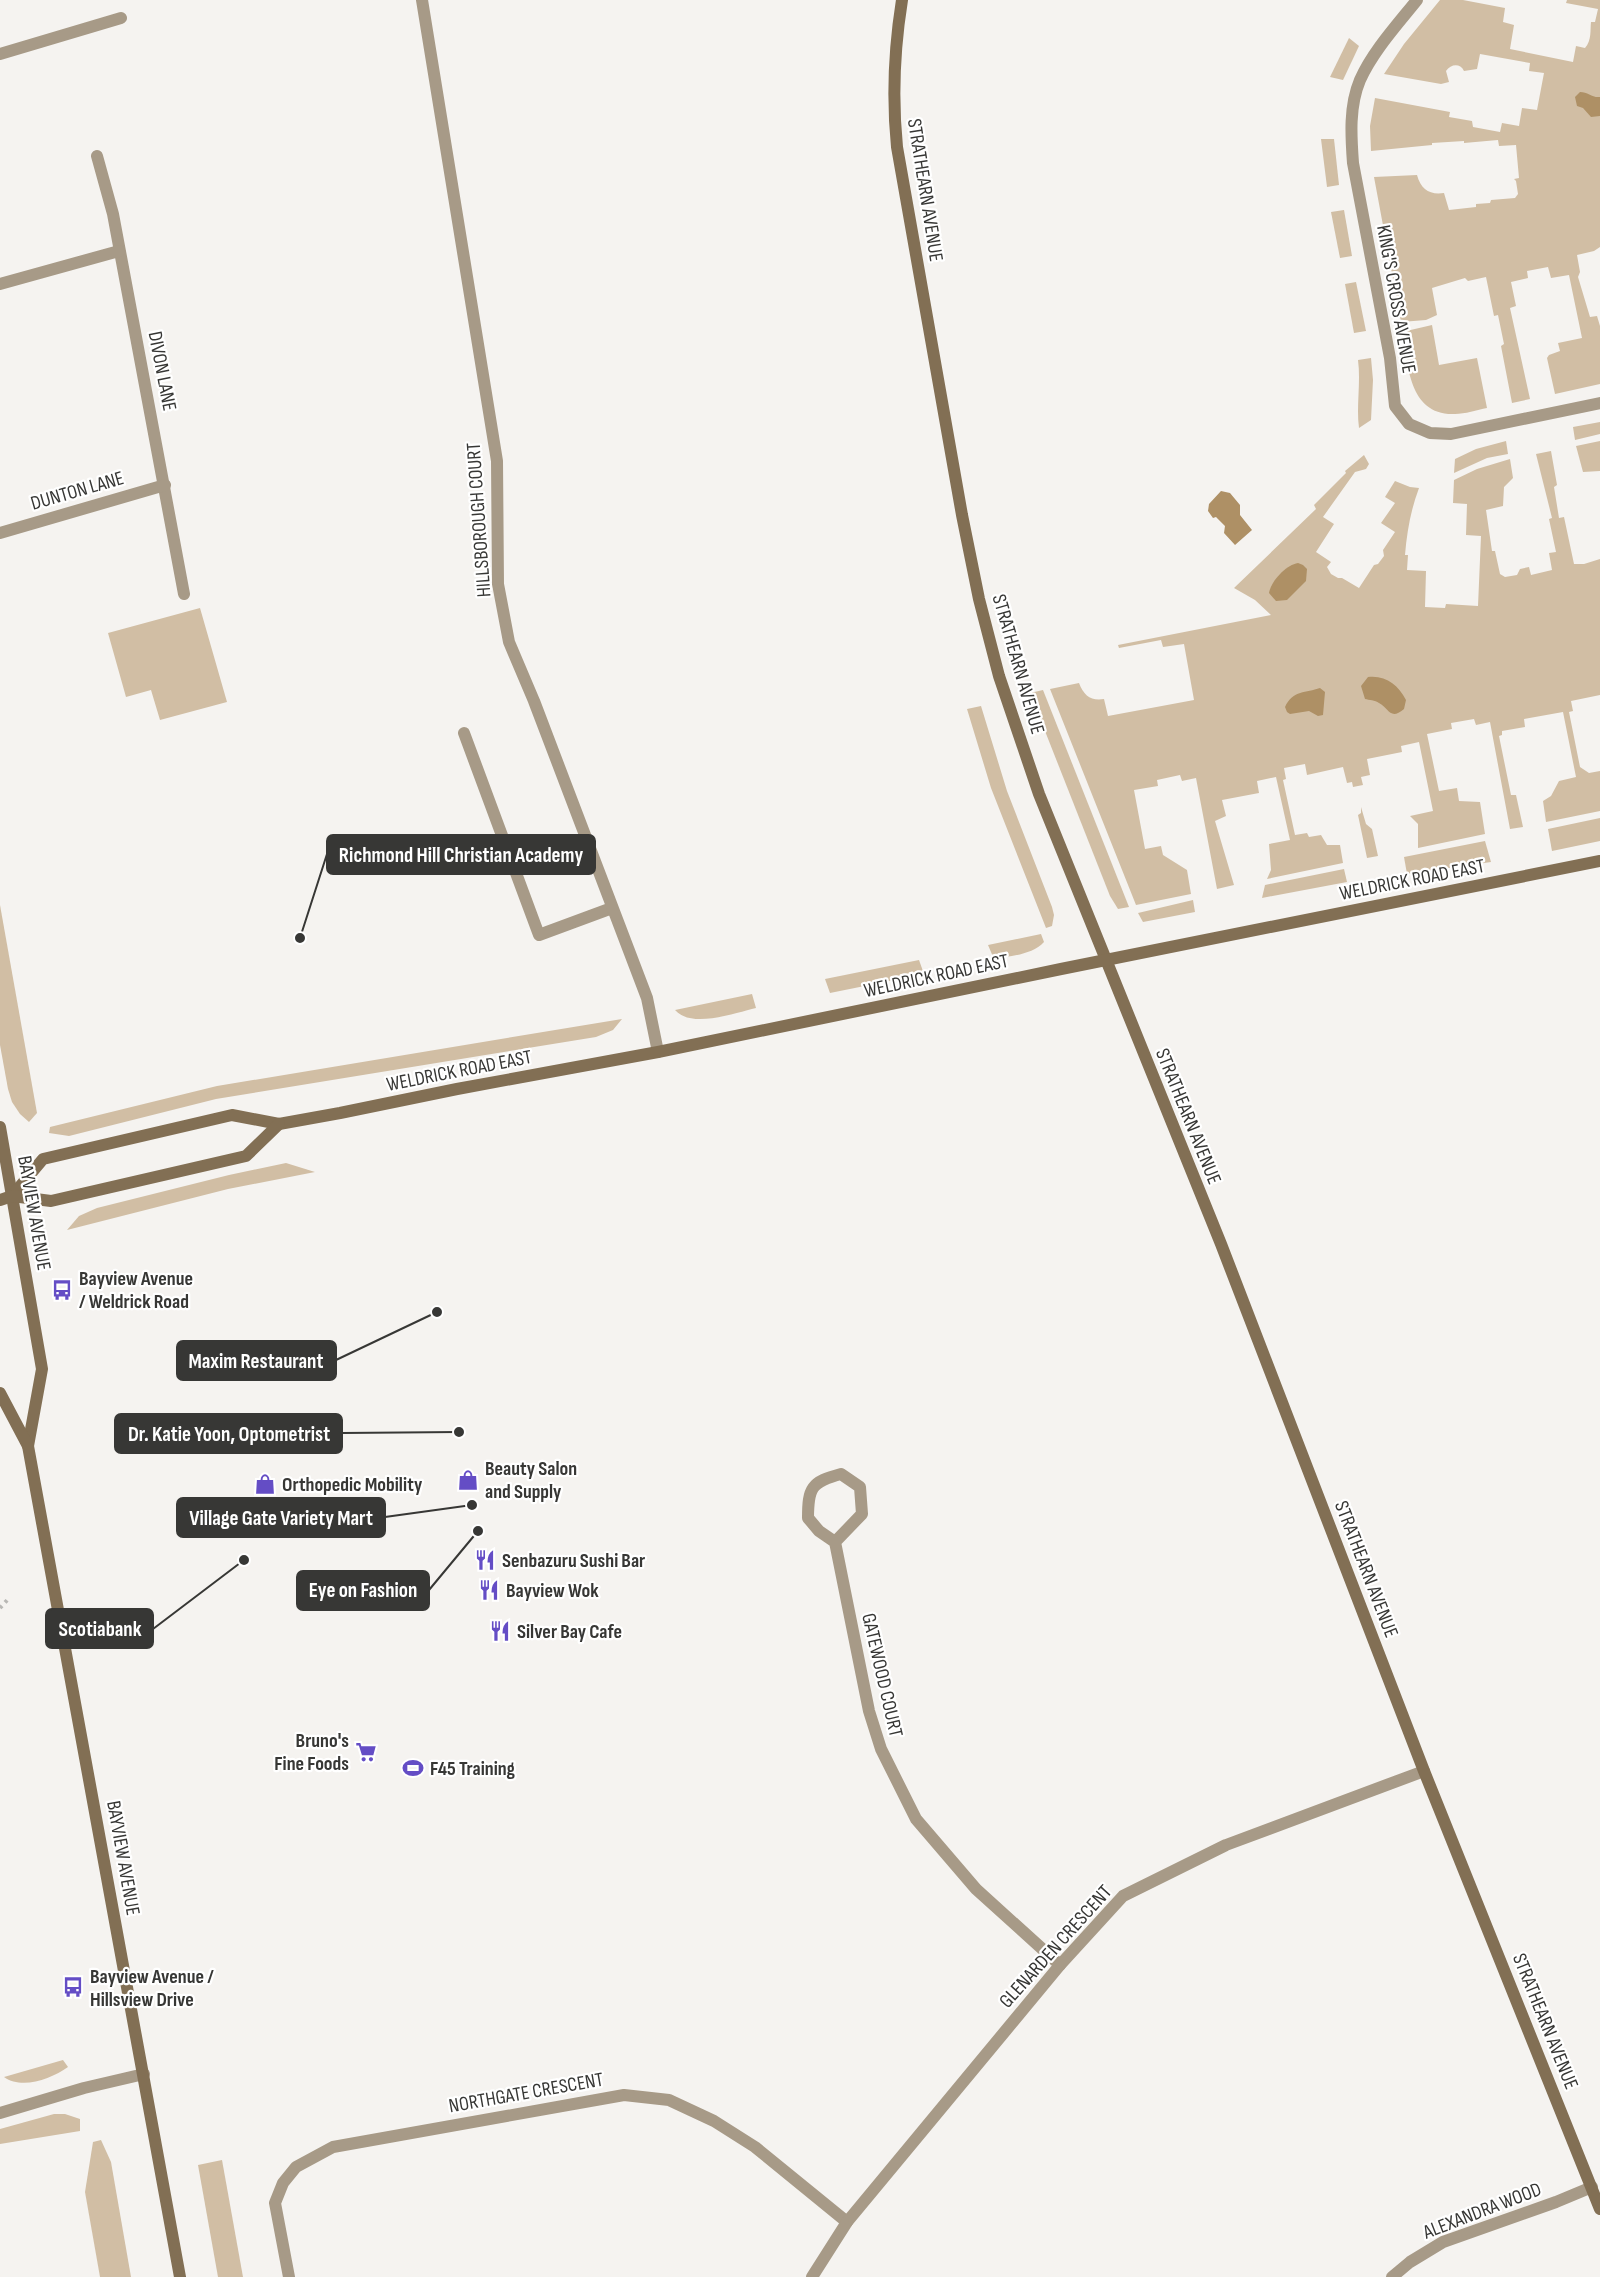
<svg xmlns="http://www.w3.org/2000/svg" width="1600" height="2277" viewBox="0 0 1600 2277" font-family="'Sofia Sans Condensed',sans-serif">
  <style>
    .green { fill: #d1bea4 }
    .water { fill: #ae9065 }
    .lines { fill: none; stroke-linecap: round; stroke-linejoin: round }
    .path { stroke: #b9b8b5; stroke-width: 4; stroke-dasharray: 3 4.5; stroke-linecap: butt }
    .lane { stroke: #a79a87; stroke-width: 12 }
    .street { stroke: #a79a87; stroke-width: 12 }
    .secondary { stroke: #826f54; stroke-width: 12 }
    .labels { text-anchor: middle; stroke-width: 4.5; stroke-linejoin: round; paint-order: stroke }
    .street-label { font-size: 20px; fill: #373735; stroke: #fff }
    .poi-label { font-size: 20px; font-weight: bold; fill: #373735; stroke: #fff; text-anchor: start }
    .leader { fill: none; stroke: #373735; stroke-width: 2 }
    .callout-dot { fill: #373735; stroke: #fff; stroke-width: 2 }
    .callout { fill: #373735; stroke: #373735; stroke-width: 2 }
    .callout-label { font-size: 21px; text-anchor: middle; font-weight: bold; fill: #fff }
  </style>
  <rect width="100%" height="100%" fill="#f5f3f0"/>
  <g class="green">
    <path d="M1440,0H1463L1505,8L1503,22L1514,25L1510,49L1573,62L1576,46L1585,48C1592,40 1590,30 1591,22H1595L1598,9L1566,3L1567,0H1600V247L1594,251L1577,255L1580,272L1578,277L1590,317L1597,316L1600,326V384L1555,394L1547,358L1549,355L1560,351L1558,343L1582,338L1569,275L1551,278L1548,267L1527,271L1528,278L1511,282L1516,306L1510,308L1530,399L1512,403L1501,346L1504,344L1498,315L1494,316L1486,277L1468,281L1465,278L1432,288L1437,315L1426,320L1401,322L1374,177L1417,175C1421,190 1430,195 1444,193L1449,210L1476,207V204L1490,203L1491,200L1515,198L1518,194L1516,181L1514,179L1519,178L1516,145L1499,146L1498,140L1464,143V141L1432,143V145L1371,151L1370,126L1375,98L1450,112L1449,117L1472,121L1473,127L1500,132L1502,123L1519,126L1522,108L1537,110L1544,73L1529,71L1530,63L1480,54L1477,69L1464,71C1460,63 1451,64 1446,71L1449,82L1441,84L1384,74L1404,44Z"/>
    <path d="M1349,38L1359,46L1343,80L1330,77Z"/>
    <path d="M1321,139H1334L1339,185L1327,187Z"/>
    <path d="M1344,210L1352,256L1340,258L1331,212Z"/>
    <path d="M1356,282L1366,331L1354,333L1345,284Z"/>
    <path d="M1432,325L1439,365L1477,358L1487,408C1477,410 1465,414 1455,414C1409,416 1408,365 1402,332Z"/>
    <path d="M1371,358L1373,380L1371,420L1359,428C1356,406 1361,383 1358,360Z"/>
    <path d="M1600,422V434L1575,440L1573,427Z"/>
    <path d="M1506,441L1508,454L1487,458L1454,473L1455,459L1476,449Z"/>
    <path d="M1600,441V471L1583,472L1576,446Z"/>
    <path d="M1551,451L1557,485L1554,487L1559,518L1564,517L1574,564H1584L1600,559V695L1571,701L1573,711L1569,712L1580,767L1589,773L1600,771V811L1546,822L1543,801L1551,796L1559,781L1576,777L1563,712L1524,719L1525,727L1502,731V735L1499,736L1511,795H1516L1523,827L1510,829L1490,722L1476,725L1474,719L1451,723L1452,729L1427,734L1439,791L1457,788L1459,801L1480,802L1485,834L1418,848V824L1410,816L1433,811L1419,742L1401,746L1402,752L1367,759L1370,775L1361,777L1363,785L1353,787L1352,782L1347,783L1343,767L1307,775L1305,764L1284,768L1286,779L1283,780L1295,835L1307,833L1309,837L1321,835L1327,845H1340L1343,863L1267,879L1271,870L1269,844L1290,840L1276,777L1257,781L1259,793L1222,800L1226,816L1215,821L1234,885L1217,889L1196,778L1182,781L1180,775L1157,780L1158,786L1134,790L1145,849L1161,846L1163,855L1187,870L1191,894L1136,905L1050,689L1079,683C1084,696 1091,701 1104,699L1108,716L1194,700L1184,644L1163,647L1161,640L1119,648L1118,645L1271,615L1255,600L1234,588L1316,509L1314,505L1346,473L1345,471L1364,455L1369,464L1366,469L1355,472L1323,517L1334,524L1316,552L1331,562L1327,567L1331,574L1338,578H1342L1359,588L1374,565L1378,564L1384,556L1383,550L1395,532L1381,523L1395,503L1385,497L1395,481L1410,487L1419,488C1411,509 1407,531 1405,555H1408L1407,570L1426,571L1425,607L1445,608L1446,604L1478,606L1481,536L1466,535L1467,504L1453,503L1454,480L1477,469L1510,459L1513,478L1504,487L1503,506L1486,510L1492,551H1495L1500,574L1505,577L1517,575L1520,569L1529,567L1531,575L1552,570L1549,553L1556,552L1549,519L1552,518L1536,454Z"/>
    <path d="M200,608L227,702L160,720L151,690L126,697L108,633Z"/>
    <path d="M1043,690L1129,907L1118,909L1110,896L1030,693Z"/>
    <path d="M981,706L1007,791L1052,907L1054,915L1052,926L1046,928L991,788L967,709Z"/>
    <path d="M1361,807L1366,824L1372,829L1378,856L1367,858L1358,815L1361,813Z"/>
    <path d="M1600,818V841L1552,851L1548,829Z"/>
    <path d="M1485,841L1491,862L1407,874L1404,857Z"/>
    <path d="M1344,869L1347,882L1262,898L1265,885Z"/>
    <path d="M1193,900L1195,912L1143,922L1138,913Z"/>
    <path d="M0,905L37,1113L29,1122L20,1114L12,1102L8,1089L0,1045Z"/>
    <path d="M1041,934L1044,942C1032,955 1010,956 994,959L988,945Z"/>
    <path d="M919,960L924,974L830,993L825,979Z"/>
    <path d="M752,994L756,1008C735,1013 691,1029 675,1010Z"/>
    <path d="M622,1019L613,1030L596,1037L216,1099L69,1136L49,1133L50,1127L217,1086Z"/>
    <path d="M286,1163L315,1172L228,1189L67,1230L79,1216L97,1208L229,1175Z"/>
    <path d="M63,2060L68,2067C51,2079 22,2090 4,2077Z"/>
    <path d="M54,2114H65L80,2119V2131L0,2144V2129Z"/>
    <path d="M101,2140L111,2162L131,2277H100L85,2192L93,2142Z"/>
    <path d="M222,2160L243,2277H218L198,2165Z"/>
  </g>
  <g class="water">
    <path d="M1580,92C1588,92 1592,98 1600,97V116L1591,117L1583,108L1577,106L1575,97Z"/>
    <path d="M1221,491L1230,493L1240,505V515L1252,530L1235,545L1224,533L1225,526L1216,517L1213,518L1208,511L1209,504Z"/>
    <path d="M1298,563L1303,565L1307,569L1306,581L1287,600L1276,601L1269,593C1271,581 1286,565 1298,563Z"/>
    <path d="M1368,677C1386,675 1398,685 1406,700L1404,709C1390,721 1389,708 1379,703C1375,700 1369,700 1365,699L1361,686Z"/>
    <path d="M1320,688L1325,692L1323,715L1318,716L1309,711L1290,714L1287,712L1285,707C1293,690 1306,693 1320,688Z"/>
  </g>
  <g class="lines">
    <path class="path" d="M0,1608L10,1597"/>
    <g class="lane">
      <path d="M0,54L121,18"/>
      <path d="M97,156L113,214L184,594"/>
      <path d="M0,284L119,251"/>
      <path d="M0,533L165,485"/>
      <path d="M464,733L539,935L612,908"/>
    </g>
    <g class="street">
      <path d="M422,0L497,461L498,584L509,642L534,701L647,998L658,1052"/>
      <path d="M1417,0C1397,25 1373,51 1360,80C1349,106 1351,136 1353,163L1390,358L1395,406L1409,424L1430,433L1451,434L1600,403"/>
      <path d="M835,1542L819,1531L808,1518C808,1488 811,1482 841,1474L860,1487L862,1514L835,1542L869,1711L881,1749L916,1819L976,1889L1060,1965"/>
      <path d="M0,2113L84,2088L144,2074"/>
      <path d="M289,2277L275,2203L283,2183L296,2167L333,2147L624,2095L669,2100L714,2121L755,2147L847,2222"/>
      <path d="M812,2277L847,2222L1060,1965L1123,1896L1226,1845L1424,1771"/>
      <path d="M1392,2277L1410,2262L1443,2242L1556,2202L1592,2187"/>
    </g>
    <g class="secondary">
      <path d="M902,0C894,50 892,97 897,147L962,515L979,599L999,676L1039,794L1221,1244L1424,1771L1600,2209"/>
      <path d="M0,1127L42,1369L28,1446"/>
      <path d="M12,1196L43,1159L232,1115L279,1124L340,1113L457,1089L658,1052L1061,969L1600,861"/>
      <path d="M0,1200L12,1196L51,1201L246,1156L279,1124"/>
      <path d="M0,1393L28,1446L180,2277"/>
    </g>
  </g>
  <defs>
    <g id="bus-bare" transform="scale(1.62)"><path d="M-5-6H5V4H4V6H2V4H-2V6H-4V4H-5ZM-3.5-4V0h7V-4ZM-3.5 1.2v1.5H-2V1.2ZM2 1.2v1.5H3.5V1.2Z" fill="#644dc5" stroke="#fff" stroke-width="2.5" paint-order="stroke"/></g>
    <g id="shop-bare" transform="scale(1.62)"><path d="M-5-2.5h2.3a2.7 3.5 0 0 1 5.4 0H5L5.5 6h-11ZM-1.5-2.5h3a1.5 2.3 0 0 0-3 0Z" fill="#644dc5" stroke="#fff" stroke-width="2.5" paint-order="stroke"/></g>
    <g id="restaurant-bare" transform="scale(1.62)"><path d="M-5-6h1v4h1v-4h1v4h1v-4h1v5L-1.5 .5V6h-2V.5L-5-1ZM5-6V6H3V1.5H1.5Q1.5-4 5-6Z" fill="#644dc5" stroke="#fff" stroke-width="2.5" paint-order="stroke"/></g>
    <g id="supermarket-bare" transform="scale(1.62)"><path d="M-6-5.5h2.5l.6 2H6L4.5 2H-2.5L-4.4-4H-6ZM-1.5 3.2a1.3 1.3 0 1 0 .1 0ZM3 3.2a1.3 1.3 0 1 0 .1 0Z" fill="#644dc5" stroke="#fff" stroke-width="2.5" paint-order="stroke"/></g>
    <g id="stadium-bare" transform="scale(1.62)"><path d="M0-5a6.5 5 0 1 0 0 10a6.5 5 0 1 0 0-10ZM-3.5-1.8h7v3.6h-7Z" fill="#644dc5" stroke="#fff" stroke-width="2.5" paint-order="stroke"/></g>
  </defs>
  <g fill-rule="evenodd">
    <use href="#bus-bare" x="62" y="1290"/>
    <use href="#shop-bare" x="468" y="1480"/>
    <use href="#shop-bare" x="265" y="1484"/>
    <use href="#restaurant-bare" x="485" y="1560"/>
    <use href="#restaurant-bare" x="489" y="1590"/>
    <use href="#restaurant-bare" x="500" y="1631"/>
    <use href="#supermarket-bare" x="366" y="1752"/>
    <use href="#stadium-bare" x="413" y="1768"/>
    <use href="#bus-bare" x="73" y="1987"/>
  </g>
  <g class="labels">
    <g class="street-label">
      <text transform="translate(926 190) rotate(81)" y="7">STRATHEARN AVENUE</text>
      <text transform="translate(1397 299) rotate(80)" y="7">KING'S CROSS AVENUE</text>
      <text transform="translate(163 371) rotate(79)" y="7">DIVON LANE</text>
      <text transform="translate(77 490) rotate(-16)" y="7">DUNTON LANE</text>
      <text transform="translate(478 520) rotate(-94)" y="7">HILLSBOROUGH COURT</text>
      <text transform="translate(1019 664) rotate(74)" y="7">STRATHEARN AVENUE</text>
      <text transform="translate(1412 879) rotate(-11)" y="7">WELDRICK ROAD EAST</text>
      <text transform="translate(936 975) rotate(-12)" y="7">WELDRICK ROAD EAST</text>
      <text transform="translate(459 1070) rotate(-11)" y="7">WELDRICK ROAD EAST</text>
      <text transform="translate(1189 1116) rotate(68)" y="7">STRATHEARN AVENUE</text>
      <text transform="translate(35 1213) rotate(80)" y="7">BAYVIEW AVENUE</text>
      <text transform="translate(1367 1569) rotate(69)" y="7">STRATHEARN AVENUE</text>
      <text transform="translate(883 1675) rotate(77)" y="7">GATEWOOD COURT</text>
      <text transform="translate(124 1858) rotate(80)" y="7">BAYVIEW AVENUE</text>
      <text transform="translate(1055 1946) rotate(-48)" y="7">GLENARDEN CRESCENT</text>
      <text transform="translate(1546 2021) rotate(68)" y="7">STRATHEARN AVENUE</text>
      <text transform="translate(526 2092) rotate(-10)" y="7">NORTHGATE CRESCENT</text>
      <text transform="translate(1482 2210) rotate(-21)" y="7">ALEXANDRA WOOD</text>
    </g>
    <g class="poi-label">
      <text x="79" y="1285">Bayview Avenue<tspan x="79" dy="23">/ Weldrick Road</tspan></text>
      <text x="485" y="1475">Beauty Salon<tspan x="485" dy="23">and Supply</tspan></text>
      <text x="282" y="1491">Orthopedic Mobility</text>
      <text x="502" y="1567">Senbazuru Sushi Bar</text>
      <text x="506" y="1597">Bayview Wok</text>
      <text x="517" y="1638">Silver Bay Cafe</text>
      <text x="349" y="1747" text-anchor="end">Bruno's<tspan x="349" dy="23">Fine Foods</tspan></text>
      <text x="430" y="1775">F45 Training</text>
      <text x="90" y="1983">Bayview Avenue /<tspan x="90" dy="23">Hillsview Drive</tspan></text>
    </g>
  </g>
  <path class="leader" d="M300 938L327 854M437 1312L336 1360M459 1432L342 1433M472 1505L385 1517M478 1531L429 1590M244 1560L153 1629"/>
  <g class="callout-dot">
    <circle cx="300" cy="938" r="6"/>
    <circle cx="437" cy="1312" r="6"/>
    <circle cx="459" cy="1432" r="6"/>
    <circle cx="472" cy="1505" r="6"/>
    <circle cx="478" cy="1531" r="6"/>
    <circle cx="244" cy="1560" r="6"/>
  </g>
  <g class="callout">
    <rect x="327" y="835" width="268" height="39" rx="6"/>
    <rect x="177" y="1341" width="159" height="39" rx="6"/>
    <rect x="115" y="1414" width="227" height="39" rx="6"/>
    <rect x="177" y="1498" width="208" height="39" rx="6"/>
    <rect x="297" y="1571" width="132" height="39" rx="6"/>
    <rect x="46" y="1609" width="107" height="39" rx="6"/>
  </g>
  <g class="callout-label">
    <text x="461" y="862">Richmond Hill Christian Academy</text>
    <text x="256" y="1368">Maxim Restaurant</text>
    <text x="229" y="1441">Dr. Katie Yoon, Optometrist</text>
    <text x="281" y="1525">Village Gate Variety Mart</text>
    <text x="363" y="1597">Eye on Fashion</text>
    <text x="100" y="1636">Scotiabank</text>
  </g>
</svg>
